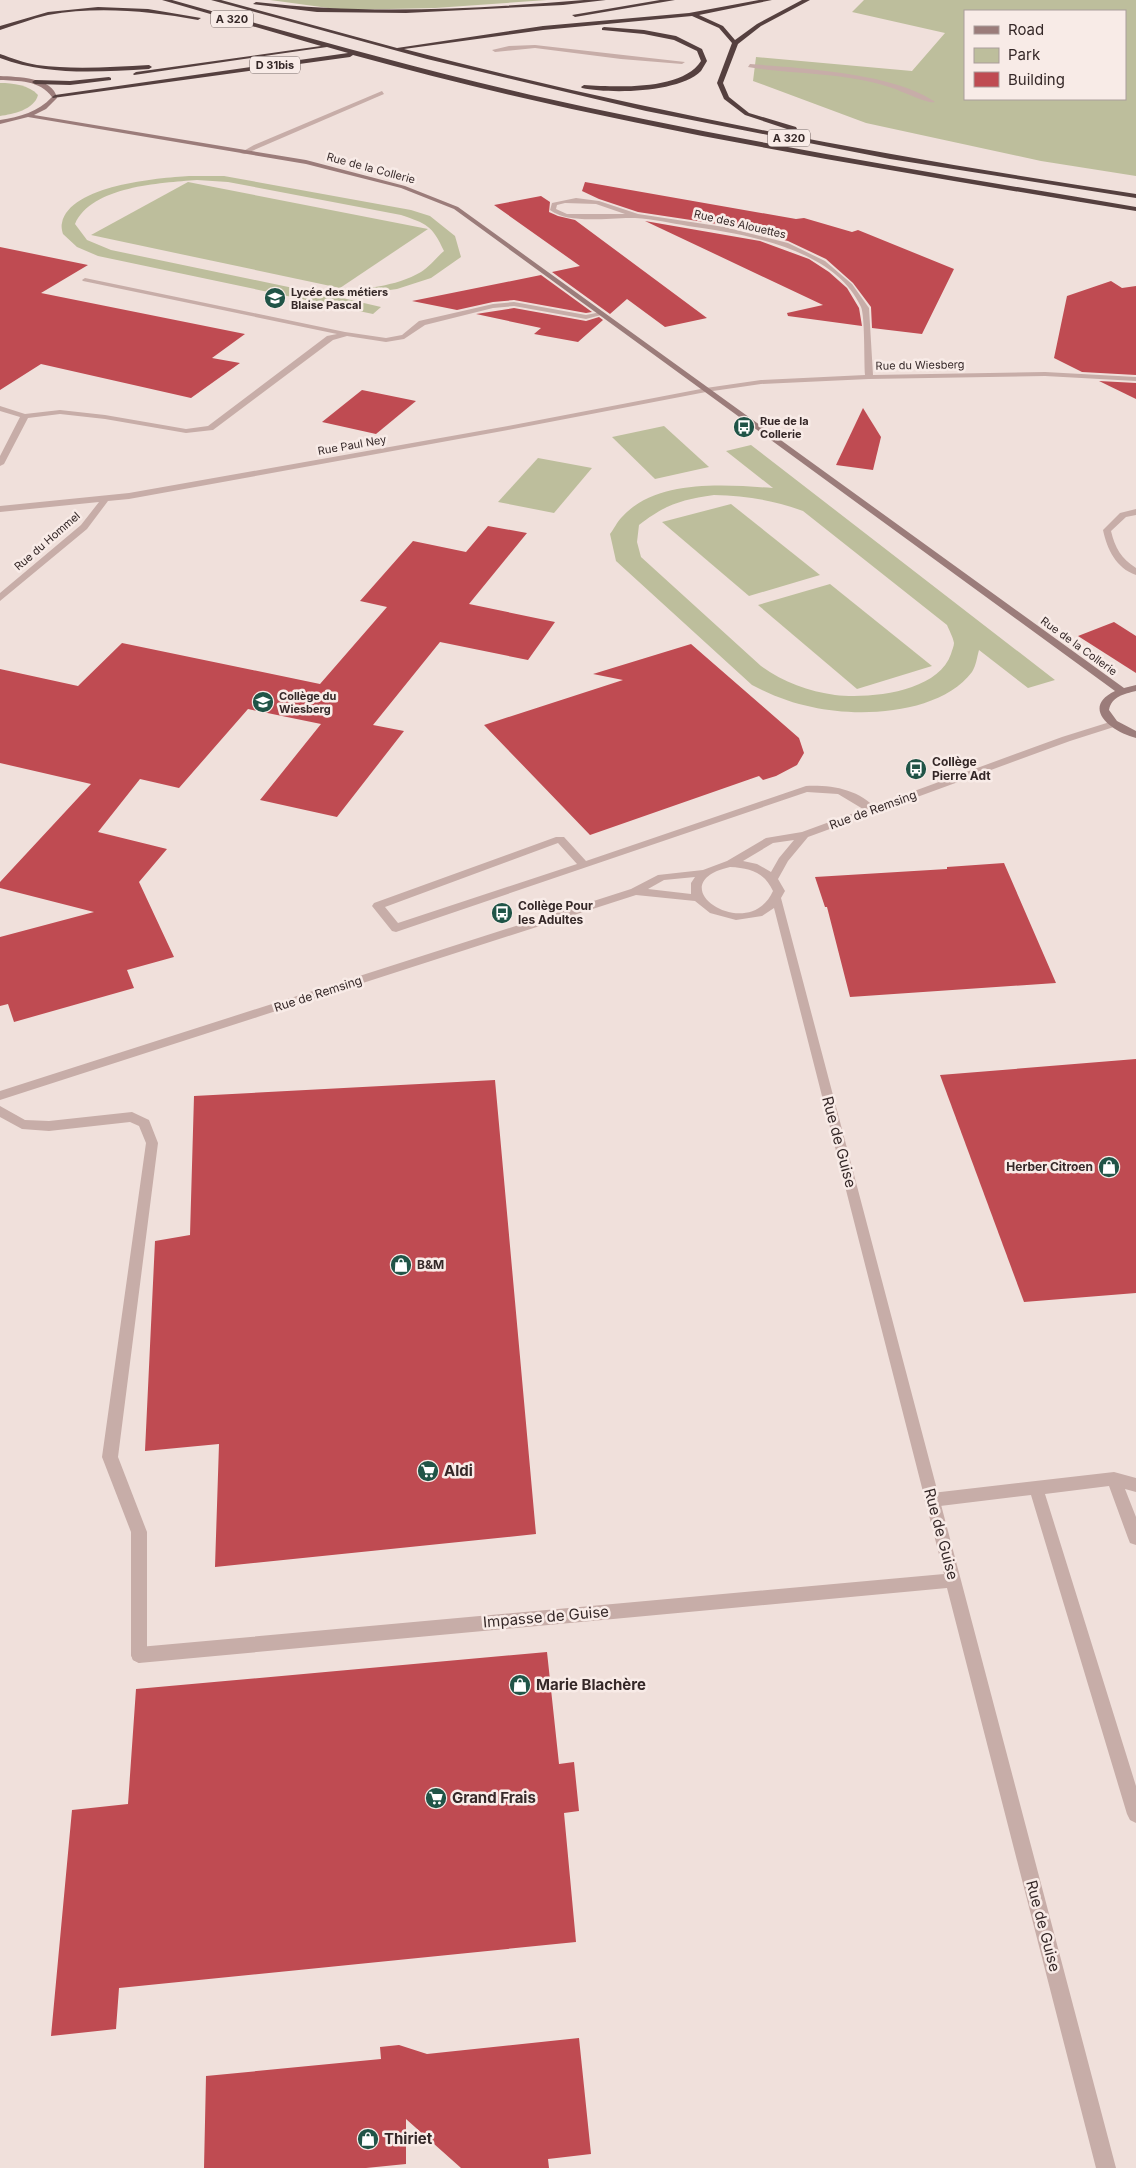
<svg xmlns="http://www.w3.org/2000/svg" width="1136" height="2168" viewBox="0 0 1136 2168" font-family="Inter,sans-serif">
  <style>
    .green { fill: #bdbe9c; fill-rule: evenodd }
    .building { fill: #bf4b52 }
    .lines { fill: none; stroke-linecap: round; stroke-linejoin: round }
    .lane { fill: #c7ada8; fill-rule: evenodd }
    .street { fill: #c7ada8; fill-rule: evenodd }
    .secondary { fill: #9b7c7a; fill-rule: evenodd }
    .highway { fill: #55403f; fill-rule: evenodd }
    .labels { text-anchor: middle; stroke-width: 5; stroke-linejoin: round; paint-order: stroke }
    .shield { fill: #f8ebe7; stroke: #706261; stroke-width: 1 }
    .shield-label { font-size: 11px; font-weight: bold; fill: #352828 }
    .far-street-label { font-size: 11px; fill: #352828; stroke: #f8ebe7 }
    .far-poi-label { font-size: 11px; font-weight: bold; fill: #352828; stroke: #f8ebe7; text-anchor: start }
    .poi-label { font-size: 12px; font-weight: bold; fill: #352828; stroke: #f8ebe7; text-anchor: start }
    .street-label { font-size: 12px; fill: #352828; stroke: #f8ebe7 }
    .near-street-label { font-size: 15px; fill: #352828; stroke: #f8ebe7 }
    .near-poi-label { font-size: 15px; font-weight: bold; fill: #352828; stroke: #f8ebe7; text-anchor: start }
  </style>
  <rect width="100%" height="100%" fill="#f0e0db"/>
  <g class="green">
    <path d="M270,0H547L435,8L343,10Z"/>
    <path d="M864,0H1136V176L1041,161L866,123L753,81L756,57L912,71L945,33L852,12ZM965,11H1125V99H965Z"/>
    <path d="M0,83C13,83 29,85 38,95C34,110 13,114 0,116Z"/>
    <path d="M189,176H224L411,210L430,216L455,236L461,257L431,278L397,289L338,297L381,307L373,314L98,256L77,247L63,234C62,231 61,226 62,223C70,185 158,178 189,176ZM197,180L228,182L401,215C427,224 432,225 444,251C437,257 429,267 421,272C387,292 335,291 298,289L111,250L87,240L75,224C92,186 160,183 197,180Z"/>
    <path d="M188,182L428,229L340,288L91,235Z"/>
    <path d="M664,426L709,467L655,479L612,437Z"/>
    <path d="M751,445L1055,680L1028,688L979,650C977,657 976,666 972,672C940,714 860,718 812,707C791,703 771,695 752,685L616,561L610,534C614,529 617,522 621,518C656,478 726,485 773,488L726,451ZM714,495C746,496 773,500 803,511L947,625C949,630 953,637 954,643C954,646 952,650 951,654C938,692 870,699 835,695C808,691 783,682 761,666L641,557L637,542L639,525C666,504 681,500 714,495Z"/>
    <path d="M538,458L592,468L554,513L498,502Z"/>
    <path d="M731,504L820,575L749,596L662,522Z"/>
    <path d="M830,584L932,666L857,689L758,605Z"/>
  </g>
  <g class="building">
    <path d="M585,182L796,219L804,218L852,232L858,230L954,269L922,334L872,328L871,307L853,283L826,259L788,241L724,225L638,212L599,199L582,191Z"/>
    <path d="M541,196L550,202L549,212L558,216L575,220L707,318L665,327L627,299L610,314L552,272L580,266L494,205Z"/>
    <path d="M645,221L760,241L809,259L829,272L847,288L859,308L862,326L788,316L787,313L823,305Z"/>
    <path d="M0,247L88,265L41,293L245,334L212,358L240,363L191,398L41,364L0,390Z"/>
    <path d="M541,275L592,312L586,313L514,300L493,302L457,310L412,301Z"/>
    <path d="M1111,281L1122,288L1136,286V375L1082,372L1054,358L1067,296Z"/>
    <path d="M514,308L586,321L599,317L603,320L578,342L534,334L541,328L476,314Z"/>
    <path d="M1099,381L1136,383V399Z"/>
    <path d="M362,390L416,401L376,434L322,422Z"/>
    <path d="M863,408L881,437L873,470L836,465Z"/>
    <path d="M488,526L527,533L469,604L555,622L528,660L440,642L373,725L404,731L337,817L260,800L321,724L248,709L179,788L140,779L98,832L167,849L139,882L174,957L127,970L134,988L14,1022L8,1004L0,1006V937L94,912L0,888V882L91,784L0,763V669L78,686L122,643L320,684L387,607L360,601L413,541L466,552Z"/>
    <path d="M1114,622L1136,636V673L1078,636Z"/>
    <path d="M691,644L799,738L804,753L797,765L776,776L763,780L759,776L590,835L484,725L623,680L593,674Z"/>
    <path d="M1004,863L1056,983L850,997L827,907H825L815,877L947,869V867Z"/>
    <path d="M1136,1059V1293L1024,1302L940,1075Z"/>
    <path d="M495,1080L536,1534L215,1567L219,1444L145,1451L155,1241L190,1235L194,1096Z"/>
    <path d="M547,1652L559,1764L574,1762L579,1811L564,1813L576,1942L119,1988L116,2029L51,2036L72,1810L128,1804L136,1689Z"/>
    <path d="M579,2038L591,2154L548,2159L549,2168H461L406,2119V2164L366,2168H204L206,2076L381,2059L380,2047L399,2045L427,2054Z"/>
  </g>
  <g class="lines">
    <g class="lane">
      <path d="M535,45L685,62L682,64L621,59L535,48L495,52L492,50L509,46Z"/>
      <path d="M750,64C799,68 895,73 935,102C929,105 898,89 889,87C843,72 795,75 748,67Z"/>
      <path d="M382,91L384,94L245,154L240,153L254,145Z"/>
      <path d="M85,278L345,332L386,338L402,335L419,321L493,304L514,302L586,315L601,312L605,314L586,319L514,306L493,308L425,325L404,339L386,342L347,336L333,340L213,430L186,433L105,419L60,414L28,418L4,464L0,466V456L20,417L0,411V406L25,414L60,410L105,415L186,429L208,426L327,336L337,334L83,281L82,280Z"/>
      <path d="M806,786C832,785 859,789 877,810L872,813L868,812L838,794L807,792L396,932L392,931L372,906L374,903L556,837H564L586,861ZM558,843L577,864L398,923L385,907Z"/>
      <path d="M0,1106L25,1120L49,1121L132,1112L149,1120L158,1143L118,1457L147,1532V1655L145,1660L139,1663L133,1660L131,1655V1532L102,1457L146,1143L139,1126L130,1122L49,1131L22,1129L0,1117Z"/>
      <path d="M1114,1472L1136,1478V1492L1125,1489L1136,1517V1545L1130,1543L1128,1538L1109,1486L1045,1494L1136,1786V1823L1130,1820L1127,1814L1031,1495L932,1507L927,1505L924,1500L927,1495L932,1493Z"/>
    </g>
    <g class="street">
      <path d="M576,198L599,201L638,214L724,227L788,243L825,261L852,284L869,308L873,375L1045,372L1136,377V381L1045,376L869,379L761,384L706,392L508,430L129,499L108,501L87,529L0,601V593L81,525L99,502L0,512V506L129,493L508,426L706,388L761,380L865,375C864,362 865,316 861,307C834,248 745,234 688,226C671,223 653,219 635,218C611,217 569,225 550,210L552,203ZM565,203L596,204L625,214H567L556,209L557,205Z"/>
      <path d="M1136,509V515L1126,517L1111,531C1115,548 1121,558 1136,568V575C1116,568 1107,549 1103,530L1120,513Z"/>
      <path d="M1113,721L1118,724L1117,726L1070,741L808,837L788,861L778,879L785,891L781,898L1116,2168H1096L947,1588L139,1663L133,1660L131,1655L133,1650L139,1647L944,1574L774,908L762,916L736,920L710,913L695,901L636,895L0,1100V1091L631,889L658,875L703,870L727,861L766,838L802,832L1062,737ZM794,840L779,858L771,872L757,864L743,861L773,843ZM730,867C750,868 764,872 773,891C748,946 656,884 730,867ZM695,877L691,883V894L648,889L664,880Z"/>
    </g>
    <path class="secondary" d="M0,76C17,77 53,77 57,98L46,109L34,115L306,160L405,186L458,207L1124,688L1136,685V691C1124,694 1112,696 1109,710L1117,721L1136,731V738C1112,732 1080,708 1115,691L454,209L401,188L306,164L28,117L0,124V120C20,117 38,112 52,97C40,80 18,81 0,80Z"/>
    <g class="highway">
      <path d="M162,0H172C291,33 410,67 531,95C731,140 934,173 1136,207V211C874,168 609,126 353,55L350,57L53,98L52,97L55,95L348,53L327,47L134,75L133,74L136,72L321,46Z"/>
      <path d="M211,0H221L397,48L543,26L689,13L759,0H772L699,15L723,26L735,40L757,24L802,0H810L761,26L738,44L723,83L729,97L749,113L796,127L797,129L793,131L745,115L724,99L717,83L732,43L719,28L692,16L543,30L404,49C645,112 890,157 1136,194V198L890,159L646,111L427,59Z"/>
      <path d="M584,0H606L563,5L406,13L317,12L253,4L256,2C365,15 475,9 584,0Z"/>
      <path d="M660,0H675L575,17L572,15Z"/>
      <path d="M98,7L148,9L201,18L198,20C149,11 98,6 48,15C31,19 16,25 0,30V26L48,12Z"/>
      <path d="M604,27L644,30L676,36L702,49L707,61C705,64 703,68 701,71C679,93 610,94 582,88L581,87L584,85C616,87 682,91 701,61L697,51L674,40L644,34L602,30V28Z"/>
      <path d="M0,54C12,58 24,63 37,65C74,70 112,67 149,65L152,67L149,69C98,72 49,76 0,58Z"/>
      <path d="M109,77L111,78V80L70,85L35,84L32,82L35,80L70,81Z"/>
    </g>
  </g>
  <defs>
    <g id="school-disc" transform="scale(1.125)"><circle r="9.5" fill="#205447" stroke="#f8ebe7"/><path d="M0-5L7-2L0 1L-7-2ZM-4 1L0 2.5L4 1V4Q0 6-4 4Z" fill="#fff"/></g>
    <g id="bus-disc" transform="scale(1.125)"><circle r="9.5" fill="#205447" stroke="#f8ebe7"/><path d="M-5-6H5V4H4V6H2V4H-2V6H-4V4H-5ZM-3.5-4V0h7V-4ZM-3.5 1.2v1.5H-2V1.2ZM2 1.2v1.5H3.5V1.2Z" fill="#fff"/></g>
    <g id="shop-disc" transform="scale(1.125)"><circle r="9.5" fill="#205447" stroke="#f8ebe7"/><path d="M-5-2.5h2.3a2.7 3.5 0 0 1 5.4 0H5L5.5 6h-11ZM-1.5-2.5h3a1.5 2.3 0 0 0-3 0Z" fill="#fff"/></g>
    <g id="supermarket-disc" transform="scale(1.125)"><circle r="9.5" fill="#205447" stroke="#f8ebe7"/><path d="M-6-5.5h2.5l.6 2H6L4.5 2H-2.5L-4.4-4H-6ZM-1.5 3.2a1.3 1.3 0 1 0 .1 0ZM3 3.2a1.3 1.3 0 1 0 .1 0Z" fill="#fff"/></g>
  </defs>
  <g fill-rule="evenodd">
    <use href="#school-disc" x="275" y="298"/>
    <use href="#bus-disc" x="744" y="427"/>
    <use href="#school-disc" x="263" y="702"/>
    <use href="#bus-disc" x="916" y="769"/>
    <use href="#bus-disc" x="502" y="913"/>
    <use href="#shop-disc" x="1109" y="1167"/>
    <use href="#shop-disc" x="401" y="1265"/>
    <use href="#supermarket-disc" x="428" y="1471"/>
    <use href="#shop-disc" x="520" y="1685"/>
    <use href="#supermarket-disc" x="436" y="1798"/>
    <use href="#shop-disc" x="368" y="2139"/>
  </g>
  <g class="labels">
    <g class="shield">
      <rect x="211" y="10.5" width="42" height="17" rx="4"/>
      <rect x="250" y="56.5" width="50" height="17" rx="4"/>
      <rect x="768" y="129.5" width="42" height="17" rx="4"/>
    </g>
    <g class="shield-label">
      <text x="232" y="23">A 320</text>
      <text x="275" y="69">D 31bis</text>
      <text x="789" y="142">A 320</text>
    </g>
    <g class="far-street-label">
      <text transform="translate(371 168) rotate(15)" y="4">Rue de la Collerie</text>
      <text transform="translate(740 224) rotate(13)" y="4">Rue des Alouettes</text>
      <text transform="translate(920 365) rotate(-1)" y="4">Rue du Wiesberg</text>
      <text transform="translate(352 445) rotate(-10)" y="4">Rue Paul Ney</text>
      <text transform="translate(47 541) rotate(-41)" y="4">Rue du Hommel</text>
      <text transform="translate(1079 646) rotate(36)" y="4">Rue de la Collerie</text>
    </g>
    <g class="far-poi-label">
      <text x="291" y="296">Lycée des métiers<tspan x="291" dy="13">Blaise Pascal</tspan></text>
      <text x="760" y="425">Rue de la<tspan x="760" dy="13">Collerie</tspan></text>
      <text x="279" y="700">Collège du<tspan x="279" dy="13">Wiesberg</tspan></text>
    </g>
    <g class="poi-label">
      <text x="932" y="766">Collège<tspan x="932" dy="14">Pierre Adt</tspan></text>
      <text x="518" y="910">Collège Pour<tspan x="518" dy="14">les Adultes</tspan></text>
      <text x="1093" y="1171" text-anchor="end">Herber Citroen</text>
      <text x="417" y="1269">B&amp;M</text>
    </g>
    <g class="street-label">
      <text transform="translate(873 810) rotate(-20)" y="4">Rue de Remsing</text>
      <text transform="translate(318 994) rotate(-18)" y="4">Rue de Remsing</text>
    </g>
    <g class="near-street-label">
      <text transform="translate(839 1142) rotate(75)" y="5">Rue de Guise</text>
      <text transform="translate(941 1534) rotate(75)" y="5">Rue de Guise</text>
      <text transform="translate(546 1617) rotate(-5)" y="5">Impasse de Guise</text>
      <text transform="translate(1043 1926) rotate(75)" y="5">Rue de Guise</text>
    </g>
    <g class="near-poi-label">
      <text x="444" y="1476">Aldi</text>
      <text x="536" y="1690">Marie Blachère</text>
      <text x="452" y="1803">Grand Frais</text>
      <text x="384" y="2144">Thiriet</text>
    </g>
  </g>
  <rect x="964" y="10" width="162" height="90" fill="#f8ebe7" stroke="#aa9d9b"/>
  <rect x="974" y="26" width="25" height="8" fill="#9b7c7a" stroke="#aa9d9b"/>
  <text x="1008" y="35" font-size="15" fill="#352828">Road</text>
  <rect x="974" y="48" width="25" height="15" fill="#bdbe9c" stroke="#aa9d9b"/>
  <text x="1008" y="60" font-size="15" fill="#352828">Park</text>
  <rect x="974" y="72" width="25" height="15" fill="#bf4b52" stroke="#aa9d9b"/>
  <text x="1008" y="85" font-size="15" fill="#352828">Building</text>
</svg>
